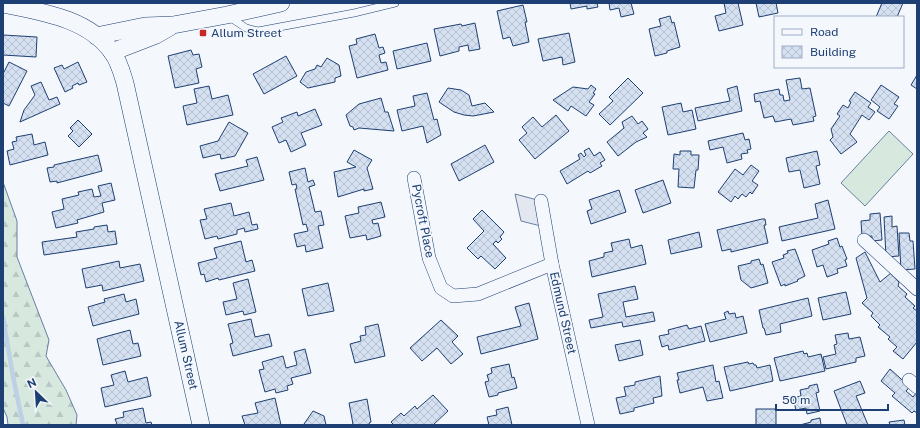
<svg xmlns="http://www.w3.org/2000/svg" width="920" height="428" viewBox="0 0 920 428" font-family="'Public Sans',sans-serif">
  <style>
    .forest { fill: url(#forest-firs); stroke: #687fa3 }
    .pitch { fill: #d7e8df; stroke: #687fa3 }
    .parking { fill: #e3e8f0; stroke: #687fa3 }
    .lines { fill: none; stroke-linecap: round; stroke-linejoin: round }
    .stream { stroke: #bed0e5; stroke-width: 4.5 }
    .building { fill: url(#building-cross-hatch); stroke: #1d3f73 }
    .service-casing { stroke: #1d3f73; stroke-width: 8 }
    .minor-casing { stroke: #1d3f73; stroke-width: 14 }
    .tertiary-casing { stroke: #1d3f73; stroke-width: 18 }
    .service { stroke: #f4f7fb; stroke-width: 7 }
    .minor { stroke: #f4f7fb; stroke-width: 13 }
    .tertiary { stroke: #f4f7fb; stroke-width: 17 }
    .poi-dot { fill: #c62828; stroke: #f4f7fb; stroke-width: 1.5 }
    .labels { text-anchor: middle; stroke-width: 3; stroke-linejoin: round; paint-order: stroke }
    .poi-label { font-size: 12px; fill: #1d3f73; stroke: #f4f7fb; text-anchor: start }
    .street-label { font-size: 12px; fill: #1d3f73; stroke: #f4f7fb }
  </style>
  <defs>
    <pattern id="forest-firs" width="22" height="20" patternUnits="userSpaceOnUse"><rect width="22" height="20" fill="#d7e8df"/><path d="M5 1l3.5 6h-7zM16 11l3.5 6h-7z" fill="#b8c8c3"/></pattern>
    <pattern id="building-cross-hatch" width="8" height="8" patternUnits="userSpaceOnUse"><rect width="8" height="8" fill="#d5e0f0"/><path d="M0 0l8 8M0 8l8-8" fill="none" stroke="#b6c1d1"/></pattern>
  </defs>
  <rect width="100%" height="100%" fill="#f4f7fb"/>
  <path class="forest" d="M3,182L17,221V257L49,340L46,356L66,390L77,415L76,425H8L7,417L3,408Z"/>
  <path class="pitch" d="M889,131L913,154L865,206L841,183Z"/>
  <path class="parking" d="M515,194L541,201L545,227L521,221Z"/>
  <g class="lines">
    <path class="stream" d="M3,317L12,371L23,425"/>
  </g>
  <g class="building">
    <path d="M570,3H597L598,7L587,9V6L571,9Z"/>
    <path d="M609,3H631L634,14L621,17L619,8L610,10Z"/>
    <path d="M724,3H738L743,25L719,31L715,16L726,13Z"/>
    <path d="M756,3H776L778,13L759,17Z"/>
    <path d="M882,3H903L897,17H876Z"/>
    <path d="M523,5L527,22H525L529,42L513,46L510,37L503,39L497,11Z"/>
    <path d="M670,16L672,23L674,22L680,47L667,51V53L655,56L649,29L661,26L659,19Z"/>
    <path d="M475,23L480,49L469,51L468,45L459,47V51L440,56L434,29L461,24L462,26Z"/>
    <path d="M569,33L575,62L563,65L562,57L543,61L538,39Z"/>
    <path d="M375,34L379,48L383,47L385,53L379,55L381,63L386,62L388,70L357,78L349,46L357,44L356,39Z"/>
    <path d="M3,35L37,37L36,57L3,55Z"/>
    <path d="M427,43L431,61L397,69L393,51Z"/>
    <path d="M191,50L193,55L199,54L202,67L196,69L199,83L175,88L168,56Z"/>
    <path d="M286,56L297,76L264,94L253,74Z"/>
    <path d="M327,58L339,65L341,76L335,78V82L308,88L300,82L306,72L315,69L317,65L321,67Z"/>
    <path d="M9,62L27,71L9,106L3,103V74Z"/>
    <path d="M78,62L87,82L79,85L78,83L72,86L73,88L65,92L54,68L62,65L64,69Z"/>
    <path d="M917,75V89L911,85Z"/>
    <path d="M628,78L643,93L610,125L599,114L613,101L609,97Z"/>
    <path d="M800,78L802,89L810,88L816,116L813,117L814,121L793,125L791,119L775,122L773,116L764,118L760,101L755,102L754,94L779,89L780,95H783L784,101L790,100L786,80Z"/>
    <path d="M41,82L49,100L57,97L60,104L20,122L24,110L35,95L31,86Z"/>
    <path d="M591,85L596,89L593,93L595,94L589,102L594,105L586,116L571,106L568,111L553,100L573,87L588,89Z"/>
    <path d="M881,85L899,97L894,104L898,106L889,119L877,111L880,107L871,100Z"/>
    <path d="M209,86L212,99L228,95L233,115L187,125L183,106L197,103L194,89Z"/>
    <path d="M737,86L742,111L698,121L695,108L730,101L727,89Z"/>
    <path d="M448,88L461,90L469,95L472,106L485,103L494,112L473,116L464,115L454,112L439,102Z"/>
    <path d="M855,92L871,103L868,107L875,112L869,120L862,115L850,134L857,142L841,154L830,140L833,137L831,129L840,116L837,114L843,105L848,108L851,102L849,101Z"/>
    <path d="M427,93L434,120L437,119L441,135L427,143L423,126L402,131L397,110L415,106L413,96Z"/>
    <path d="M381,98L385,112H388L394,131L359,128L354,130L353,127L350,126L346,115L359,104Z"/>
    <path d="M681,103L683,112L692,110L696,129L668,135L662,107Z"/>
    <path d="M315,109L322,125L301,133L306,145L291,152L286,140L279,143L272,127L283,122L281,118L297,112L298,116Z"/>
    <path d="M556,115L569,131L535,159L519,140L527,133L522,127L533,117L542,127Z"/>
    <path d="M632,116L638,124L642,121L648,129L643,133L647,137L636,142L618,156L607,142L624,128L622,122Z"/>
    <path d="M78,120L92,134L79,147L68,136L73,131L70,128Z"/>
    <path d="M229,122L248,133L235,156L221,159L220,154L203,158L200,146L218,141Z"/>
    <path d="M743,133L745,140L749,139L751,149L747,150L748,153L741,154L742,159L727,163L723,147L710,150L708,141Z"/>
    <path d="M32,134L34,145L45,142L48,155L10,165L7,151L14,149L12,142L17,141L16,137Z"/>
    <path d="M485,145L494,162L459,181L451,164Z"/>
    <path d="M589,148L594,156L600,152L605,160L600,163L602,166L590,173L588,171L567,184L560,171L580,159L578,155L581,153L584,157L586,155L584,151Z"/>
    <path d="M354,150L372,160L367,168L373,189L364,191V189L338,197L334,172L356,167L347,162Z"/>
    <path d="M680,151H691V155H699L698,170H696L694,188L678,187L679,169H673L674,154L680,155Z"/>
    <path d="M817,151L820,165L816,166L820,184L804,188L800,170L789,172L786,158Z"/>
    <path d="M98,155L102,171L57,183V181L50,182L47,168L54,167V165Z"/>
    <path d="M257,157L264,180L220,191L215,174L248,166L246,160Z"/>
    <path d="M751,165L759,171L752,181L758,185L752,194L750,192L746,197L742,194L738,199L735,196L731,202L718,192L735,169L743,175Z"/>
    <path d="M305,168L308,182L313,180L315,185L309,187L315,212L321,211L324,225L318,226L323,248L306,252L305,245L297,247L294,234L308,231L306,224L303,225L295,189H297L296,184L292,185L289,172Z"/>
    <path d="M663,180L671,203L643,213L635,190Z"/>
    <path d="M111,183L115,200L102,203L104,212L77,220L78,223L56,228L52,212L64,209L62,199L79,195L78,192L92,189L94,197L101,196L98,186Z"/>
    <path d="M619,190L626,212L591,224L587,211L592,209L589,200Z"/>
    <path d="M828,200L835,229L782,241L779,227L818,218L815,204Z"/>
    <path d="M381,202L385,217L372,220L373,224L378,223L381,236L367,240L366,235L350,238L345,216L359,213L358,207Z"/>
    <path d="M231,203L234,216L249,212L252,225L257,224L258,229L245,232L244,228L237,230V234L218,239L217,236L205,239L200,220L207,219L204,209Z"/>
    <path d="M482,210L504,232L500,237L502,239L498,243L496,241L493,244L506,258L495,269L481,256L478,259L467,248L484,231L473,219Z"/>
    <path d="M880,213L882,240L872,241V236L862,237L861,221L870,220V214Z"/>
    <path d="M892,216V227L897,226L899,256L886,257L884,217Z"/>
    <path d="M762,219H765L766,225H764L768,243L731,252V249L722,251L717,230Z"/>
    <path d="M107,225L108,232L115,231L117,244L44,255L42,242L77,237L76,232L94,229V227Z"/>
    <path d="M699,232L702,247L671,254L668,240Z"/>
    <path d="M899,233H909L910,241H913L915,269L901,270Z"/>
    <path d="M837,238L840,247L842,246L847,259L845,260L847,266L837,269L838,273L827,277L823,265L817,267L812,250L829,244L828,241Z"/>
    <path d="M629,239L631,248L642,245L646,264L592,277L589,261L604,257V253L613,251L611,243Z"/>
    <path d="M241,241L246,262L252,260L255,271L219,280L218,278L206,282L204,274L201,275L198,263L217,258L214,248Z"/>
    <path d="M795,249L805,276L797,280L798,281L785,286V284L781,286L772,262L784,258L783,255L788,253L787,251Z"/>
    <path d="M865,252L880,282L891,273L899,282L898,286L907,294L905,297L915,306L913,308L917,311V342L903,359L893,351L897,347L888,339L890,337L878,327L880,325L871,316L873,313L862,303L867,298L856,258Z"/>
    <path d="M759,259L761,265L763,264L768,283L751,288L741,280L738,266L751,263V261Z"/>
    <path d="M119,261L120,268L140,264L144,281L103,291L102,285L86,288L82,269Z"/>
    <path d="M248,279L256,312L244,315L243,311L226,315L223,302L237,299L233,283Z"/>
    <path d="M328,283L334,311L308,316L302,289Z"/>
    <path d="M635,286L638,299L623,302L626,317L653,312L655,321L623,327L622,322L591,328L589,320L603,317L598,294Z"/>
    <path d="M846,292L851,314L823,320L818,298Z"/>
    <path d="M124,294L126,302L136,299L139,314L93,326L88,307L105,302L104,299Z"/>
    <path d="M808,298L812,316L780,324L781,332L766,335L764,328H763L759,310Z"/>
    <path d="M529,303L538,339L481,354L477,337L521,326L515,307Z"/>
    <path d="M728,311L729,314L735,313L736,318L743,316L747,333L710,342L705,324L726,319L724,313Z"/>
    <path d="M251,319L255,337L269,334L272,346L233,356L230,344L233,343L228,324Z"/>
    <path d="M441,320L458,336L452,342L463,354L451,364L437,348L422,361L410,348Z"/>
    <path d="M378,324L385,356L355,363L350,344L361,341L360,336L366,335L365,327Z"/>
    <path d="M687,325L689,329L701,326L705,341L669,350L668,345L662,347L659,336L669,334L668,330Z"/>
    <path d="M130,330L133,344L138,343L141,356L103,365L97,339Z"/>
    <path d="M848,333L849,339L860,337L865,356L856,358V362L826,369L823,357L836,354L834,345L837,344L835,335Z"/>
    <path d="M640,340L643,355L619,361L615,345Z"/>
    <path d="M305,349L311,373L291,378L293,384L287,386L288,390L276,393L275,389L265,392L259,370L264,369L262,362L283,356L286,368L297,365L294,352Z"/>
    <path d="M803,351L804,354L807,353L808,357L821,354L825,371L780,381L774,358Z"/>
    <path d="M748,362L749,364L753,363L754,365H756L757,368L770,365L773,381L730,391L724,367Z"/>
    <path d="M509,364L512,378L514,377L517,388L498,393V395L489,397L485,382L489,381L487,375L492,373L491,368Z"/>
    <path d="M713,365L716,382L719,381L723,398L707,401L703,387L680,393L677,380H679L677,373Z"/>
    <path d="M890,369L910,387L906,391L913,397L917,392V413L914,411L912,413L892,396L895,393L881,381Z"/>
    <path d="M125,371L128,382L147,377L151,396L105,407L101,388L114,385L111,375Z"/>
    <path d="M660,376L662,396L653,398L654,403L634,408V411L620,414L616,398L626,396L624,387L635,385V382Z"/>
    <path d="M860,381L865,393L856,396L868,425H847L834,391Z"/>
    <path d="M817,384L819,392L816,393L820,411L807,414L806,408L796,410L793,398L801,396L800,390L809,388V386Z"/>
    <path d="M433,395L448,411L433,425H394L391,422L401,413L404,416L415,406L417,409Z"/>
    <path d="M275,398L281,425H245L242,416L258,413L255,403Z"/>
    <path d="M367,399L371,422L369,423L370,425H350L353,424L349,403Z"/>
    <path d="M508,407L512,425H489L487,417L497,415L496,410Z"/>
    <path d="M143,408L146,423L151,422L152,425H113L117,424L115,419L124,417L123,412Z"/>
    <rect x="756" y="409" width="20" height="16"/>
    <path d="M313,411L324,416L326,425H306L304,424Z"/>
    <path d="M820,418L821,425H800L811,422V420Z"/>
    <path d="M904,420L905,425H890L889,422Z"/>
  </g>
  <g class="lines">
    <g class="service-casing">
      <path id="service" d="M228,16L246,28L258,31L354,13L395,3"/>
    </g>
    <g class="minor-casing">
      <g id="minor">
        <path d="M414,178L429,258L441,288L453,296L478,294L552,264"/>
        <path d="M541,201L552,264L588,425"/>
        <path d="M864,240L917,289"/>
        <path d="M909,380L917,387"/>
      </g>
    </g>
    <g class="tertiary-casing">
      <g id="tertiary">
        <path d="M3,4C41,12 88,18 112,52C119,61 122,73 125,83L201,425"/>
        <path d="M96,36L145,26L173,25L227,15L281,3"/>
        <path d="M112,52L156,35L170,27"/>
      </g>
    </g>
    <use href="#service" class="service"/>
    <use href="#minor" class="minor"/>
    <use href="#tertiary" class="tertiary"/>
  </g>
  <rect class="poi-dot" x="199" y="29" width="8" height="8" rx="2"/>
  <g class="labels">
    <g class="poi-label">
      <text x="211" y="37">Allum Street</text>
    </g>
    <g class="street-label">
      <text transform="translate(423 221) rotate(79)" y="4">Pycroft Place</text>
      <text transform="translate(563 313) rotate(77)" y="4">Edmund Street</text>
      <text transform="translate(186 355) rotate(77)" y="4">Allum Street</text>
    </g>
  </g>
  <rect width="920" height="428" fill="none" stroke="#1d3f73" stroke-width="8"/>
  <rect x="774" y="16" width="130" height="52" fill="#f4f7fb" stroke="#9eadc5"/>
  <rect x="782" y="29" width="20" height="6" fill="#f4f7fb" stroke="#9eadc5"/>
  <text x="810" y="36" font-size="12" fill="#1d3f73">Road</text>
  <rect x="782" y="46" width="20" height="12" fill="url(#building-cross-hatch)" stroke="#9eadc5"/>
  <text x="810" y="56" font-size="12" fill="#1d3f73">Building</text>
  <g transform="translate(36 392) rotate(335)" stroke="#f4f7fb" stroke-width="3" paint-order="stroke">
  <path d="M0-3L7 15L0 10L-7 15Z" fill="#1d3f73"/>
  <text y="-6" font-size="11" font-weight="bold" text-anchor="middle" fill="#1d3f73">N</text>
  </g>
  <path d="M776 404v6h112v-6" fill="none" stroke="#1d3f73" stroke-width="2"/>
  <text x="782" y="404" font-size="12" fill="#1d3f73" stroke="#f4f7fb" stroke-width="3" paint-order="stroke">50 m</text>
</svg>
